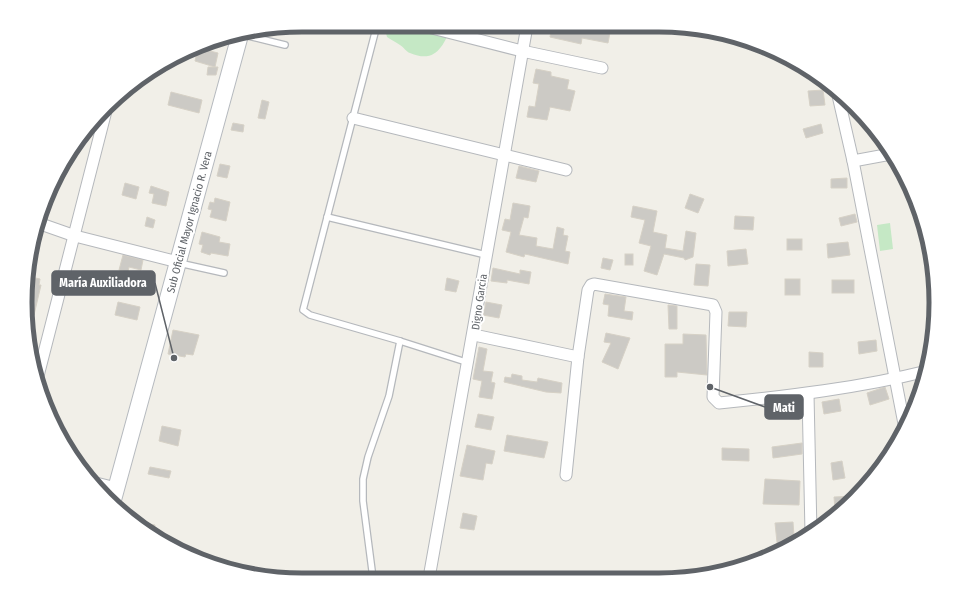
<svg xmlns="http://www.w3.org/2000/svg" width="961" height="605" viewBox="0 0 961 605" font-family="'Fira Sans Condensed',sans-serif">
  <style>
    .green { fill: #c5e8c5 }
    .building { fill: #cccac5; stroke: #d6d1c6 }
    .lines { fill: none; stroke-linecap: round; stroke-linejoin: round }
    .lane-casing { stroke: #b5b8bc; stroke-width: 8 }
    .street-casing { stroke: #b5b8bc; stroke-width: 13 }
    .secondary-casing { stroke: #b6babf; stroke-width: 18 }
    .lane { stroke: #fff; stroke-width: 5.5 }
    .street { stroke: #fff; stroke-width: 11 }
    .secondary { stroke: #fff; stroke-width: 16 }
    .labels { text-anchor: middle; stroke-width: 4; stroke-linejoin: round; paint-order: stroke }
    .street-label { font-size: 11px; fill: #5f6368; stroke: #fff }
    .rim { fill: none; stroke: #5f6368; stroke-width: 5 }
    .leader { fill: none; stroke: #5f6368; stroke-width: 1.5 }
    .callout-dot { fill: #5f6368; stroke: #fff; stroke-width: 1.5 }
    .callout { fill: #5f6368; stroke: #5f6368; stroke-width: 1.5 }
    .callout-label { font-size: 12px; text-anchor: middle; font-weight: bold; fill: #fff }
  </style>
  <rect width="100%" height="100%" fill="#f1efe8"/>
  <g class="green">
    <path d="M384,25L452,26C443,46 436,64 410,53C406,52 404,47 400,45C396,42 391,40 387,37Z"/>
    <path d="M890,223L893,249L880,251L877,225Z"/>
  </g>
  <g class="building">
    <path d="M552,26L573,27L591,31V27H611L608,43L582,38L581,44L550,37Z"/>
    <path d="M198,48L218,53L215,67L195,61Z"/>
    <path d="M208,67H218L216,75H207Z"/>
    <path d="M536,69L551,72V76L569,80L567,89L575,91L570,111L550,107L547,120L527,117L529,106L535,107L539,84L533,83Z"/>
    <path d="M823,90L825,105L810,106L808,91Z"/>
    <path d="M171,92L202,100L199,113L168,105Z"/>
    <path d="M262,100L269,102L265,119L258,118Z"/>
    <path d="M233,123L244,125L243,132L231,130Z"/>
    <path d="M821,124L823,133L806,138L803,129Z"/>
    <path d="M220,164L230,166L227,178L217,176Z"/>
    <path d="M519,166L539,171L536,182L516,178Z"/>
    <path d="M847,178V188H831V179Z"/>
    <path d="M125,183L139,187L136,199L122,195Z"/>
    <path d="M151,186L169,192L166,206L152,203L154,194L149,193Z"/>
    <path d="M690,194L704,199L698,213L685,208Z"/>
    <path d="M215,198L230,202L226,221L210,217L212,210L208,209L210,202L214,203Z"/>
    <path d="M513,203L530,206L528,218L524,217L519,235L537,238L536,246L553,249L557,227L564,229L563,235L568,236L565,251L570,252L568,264L525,254L524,257L506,252L511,232L502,230L505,219L510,220Z"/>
    <path d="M633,206L657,211L653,232L667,235L665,248L683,251L686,231L696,233L693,257L685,260L684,258L664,254L657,275L644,271L651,246L639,243L645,220L631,217Z"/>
    <path d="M855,214L857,222L841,226L839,218Z"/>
    <path d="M735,216L754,217L753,230L734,229Z"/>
    <path d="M147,217L155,220L153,228L145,226Z"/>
    <path d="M202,232L220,237L219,242L230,244L228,256L211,253L210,255L201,252L203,245L199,244Z"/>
    <rect x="787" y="239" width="15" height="11"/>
    <path d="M848,242L850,255L828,258L827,244Z"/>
    <path d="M746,249L748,264L728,266L727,251Z"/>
    <rect x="625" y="254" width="8" height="11"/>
    <path d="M123,255L143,260L141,270L129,267L128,272L119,270Z"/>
    <path d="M603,258L613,260L610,270L601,268Z"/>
    <path d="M696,264L710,265L708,286L694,285Z"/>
    <path d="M493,268L520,274V270L531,272L529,284L507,280V283L491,281Z"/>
    <path d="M31,277L40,279L39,285H41L34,315L26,313L25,304Z"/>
    <path d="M447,278L459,281L456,292L445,290Z"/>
    <rect x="785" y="279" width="15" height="16"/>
    <rect x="832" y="280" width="22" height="13"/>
    <path d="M605,294L626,297L624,311L633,312L632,320L608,316L609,305L603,304Z"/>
    <path d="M118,302L140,307L137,320L115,315Z"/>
    <path d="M486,302L502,305L499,318L483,315Z"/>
    <path d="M668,305L677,306V329H669Z"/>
    <path d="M729,312H747L746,327L728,326Z"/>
    <path d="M173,330L199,335L193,355L186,354L185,357L168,354Z"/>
    <path d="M606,333L630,338L618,369L602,362L611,343L604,342Z"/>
    <path d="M683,334L706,335L707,375L677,372V377H665V344H683Z"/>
    <path d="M876,340L877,351L859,354L858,342Z"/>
    <path d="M479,347L487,349L483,371L493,372L491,382L495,383L492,399L479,397L482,381L473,379Z"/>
    <path d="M809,352L823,353V367H809Z"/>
    <path d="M512,374L522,376V380L537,382L538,378L562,383L561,393L546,392L504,382L505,377L511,378Z"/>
    <path d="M885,387L889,399L870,405L867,393Z"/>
    <path d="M839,399L841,411L824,414L822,402Z"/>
    <path d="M478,414L494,417L491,430L475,427Z"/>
    <path d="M162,426L181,430L178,446L159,441Z"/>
    <path d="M507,435L548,442L544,458L504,451Z"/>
    <path d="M802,443V454L773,458L772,447Z"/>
    <path d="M467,445L495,451L492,464L486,463L483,480L460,476Z"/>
    <path d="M722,448L749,449V461L722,460Z"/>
    <path d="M842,461L845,478L833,480L831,463Z"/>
    <path d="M150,467L171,471L169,478L148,474Z"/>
    <path d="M765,479L800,481L799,505L763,504Z"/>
    <path d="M856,496L842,510L835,511L834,497Z"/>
    <path d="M463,513L477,516L474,530L460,528Z"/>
    <path d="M133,521L155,525L154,534L133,523Z"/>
    <path d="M793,522L794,536H790L791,546L778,552L775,523Z"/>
  </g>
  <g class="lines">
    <g class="lane-casing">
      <g id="lane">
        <path d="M377,25L303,310L310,315L400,341L469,363"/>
        <path d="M244,35L285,45"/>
        <path d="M327,217L486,255"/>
        <path d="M179,263L224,273"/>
        <path d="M373,578L363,501V479L368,457L389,396L400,341"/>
      </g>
    </g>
    <g class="street-casing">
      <g id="street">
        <path d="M424,26L522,51L602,68"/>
        <path d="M837,91L853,161L905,429"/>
        <path d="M353,118L566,170"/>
        <path d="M853,161L891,154"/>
        <path d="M38,223L75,236L178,262"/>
        <path d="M474,335L578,357"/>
        <path d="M37,380L106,111"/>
        <path d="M808,394L811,533"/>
        <path d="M566,475L578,357L588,290L591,285L594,284L713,305L716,312L713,397L719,403C789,396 859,388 927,371"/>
        <path d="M96,483L116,488"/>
        <path d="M429,578C463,395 494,210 527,26"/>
      </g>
    </g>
    <g class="secondary-casing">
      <path id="secondary" d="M113,500L240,35"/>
    </g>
    <use href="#lane" class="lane"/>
    <use href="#street" class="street"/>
    <use href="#secondary" class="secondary"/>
  </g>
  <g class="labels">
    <g class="street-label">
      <text transform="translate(189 222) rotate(-75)" y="4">Sub Oficial Mayor Ignacio R. Vera</text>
      <text transform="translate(479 302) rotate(-82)" y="4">Digno Garcia</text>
    </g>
  </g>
  <path d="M0 0H961V605H0ZM302 32H659A270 270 0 0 1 929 302V303A270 270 0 0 1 659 573H302A270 270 0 0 1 32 303V302A270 270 0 0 1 302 32Z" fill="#fff" fill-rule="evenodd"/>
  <path class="rim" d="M302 32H659A270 270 0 0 1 929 302V303A270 270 0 0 1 659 573H302A270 270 0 0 1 32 303V302A270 270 0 0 1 302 32Z"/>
  <path class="leader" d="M174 358L155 283M710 387L765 407"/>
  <g class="callout-dot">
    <circle cx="174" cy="358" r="4"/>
    <circle cx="710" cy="387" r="4"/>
  </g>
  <g class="callout">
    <rect x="52" y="271" width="103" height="24" rx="4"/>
    <rect x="765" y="395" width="38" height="24" rx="4"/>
  </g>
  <g class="callout-label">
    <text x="103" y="287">María Auxiliadora</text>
    <text x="784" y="412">Mati</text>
  </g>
</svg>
